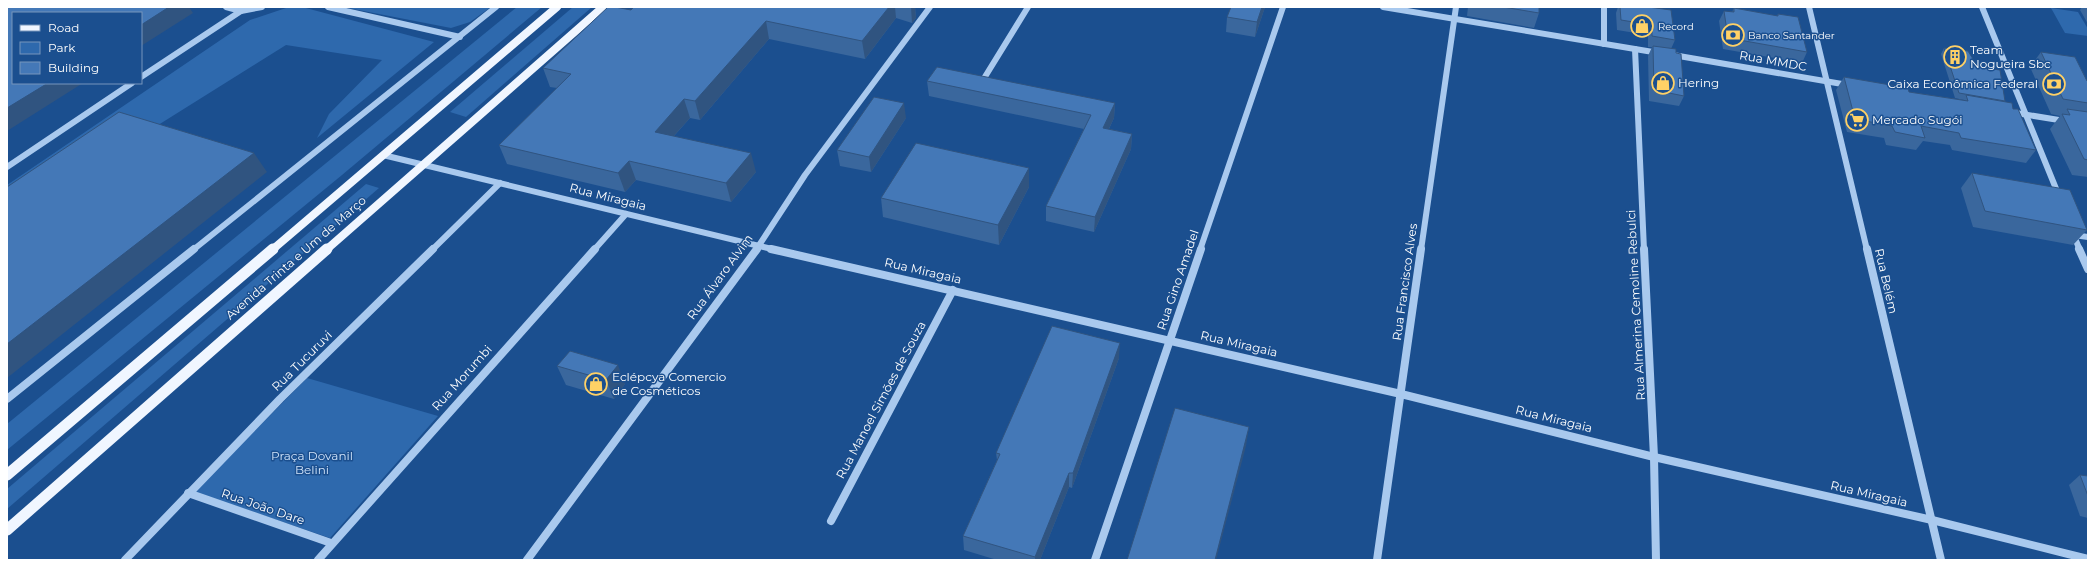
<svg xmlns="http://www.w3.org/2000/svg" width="2095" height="567" viewBox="0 0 2095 567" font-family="Montserrat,sans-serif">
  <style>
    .green { fill: #2e69ad }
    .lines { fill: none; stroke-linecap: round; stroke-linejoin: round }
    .minor-far1 { stroke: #a9c9ee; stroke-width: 6 }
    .minor { stroke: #a9c9ee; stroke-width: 8 }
    .major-far1 { stroke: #f0f6ff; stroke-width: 8 }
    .major { stroke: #f0f6ff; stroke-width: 11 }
    .wall { fill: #3a679d }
    .shaded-wall { fill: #305480 }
    .building { fill: #4478b7; stroke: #305480 }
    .labels { text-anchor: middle; stroke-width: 3; stroke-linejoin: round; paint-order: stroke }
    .far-poi-label { font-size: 10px; fill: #fff; stroke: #1b4f8f; text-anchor: start }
    .poi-label { font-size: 12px; fill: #fff; stroke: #1b4f8f; text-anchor: start }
    .street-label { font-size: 12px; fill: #fff; stroke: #1b4f8f }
    .park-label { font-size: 12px; fill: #cfe3fa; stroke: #1b4f8f }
  </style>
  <rect width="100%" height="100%" fill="#1b4f8f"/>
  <g class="green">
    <path d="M289,7H302L434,42L317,138L329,114L382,60L286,45L147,132L7,215V185L250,20Z"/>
    <path d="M343,7H491L470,22L451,28Z"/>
    <path d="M517,7H542L342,175L7,450V424Z"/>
    <path d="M573,7H592L466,117L450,112Z"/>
    <path d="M2051,8L2078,12L2088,29V36L2065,33Z"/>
    <path d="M366,184L379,188L7,509V489Z"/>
    <path d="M307,378L438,416L330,538L194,492Z"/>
  </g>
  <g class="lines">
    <g class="minor-far1">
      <path d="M226,7L241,11L262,7"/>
      <path d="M328,7L460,37"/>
      <path d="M1383,7L1659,53"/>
      <path d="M1604,7V44"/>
      <path d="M1809,7L1867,250"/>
      <path d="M1982,7L2059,196"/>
      <path d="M1635,49L1644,250"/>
      <path d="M1673,55L1848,85"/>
      <path d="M141,77L247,7"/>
      <path d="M983,80L1028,7"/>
      <path d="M2010,112L2065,121"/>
      <path d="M383,155L776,250"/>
      <path d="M7,167L132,83"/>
      <path d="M2073,234L2080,250"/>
      <path d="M2074,235L2088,237"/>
      <path d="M193,250L496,7"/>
      <path d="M432,250L500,183"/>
      <path d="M594,250L626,214"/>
      <path d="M756,250L805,175L930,7"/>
      <path d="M1200,250L1283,7"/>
      <path d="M1421,250L1456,7"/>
    </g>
    <g class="minor">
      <path d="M771,249L1401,394L1654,457L1932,520L2088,559"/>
      <path d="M1644,249L1654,457L1656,560"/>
      <path d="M1867,249L1941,560"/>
      <path d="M2079,249L2088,269"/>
      <path d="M7,399L194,249"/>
      <path d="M188,493L331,543"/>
      <path d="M831,521L953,290"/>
      <path d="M125,560L280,399L433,249"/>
      <path d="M318,560L595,249"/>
      <path d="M527,560L757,249"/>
      <path d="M1095,560L1201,249"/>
      <path d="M1377,560L1421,249"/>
    </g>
    <g class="major-far1">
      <path d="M272,250L557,7"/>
      <path d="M326,250L603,7"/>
    </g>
    <g class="major">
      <path d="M7,475L273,249"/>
      <path d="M7,530L327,249"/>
    </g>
  </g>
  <g class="wall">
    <path d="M634,7H915L916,18L912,23L896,18L865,59L769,39L700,120L690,118L674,136L756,172L731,202L636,180L625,192L507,164L499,145L557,88L550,87L543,68L631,10Z"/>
    <path d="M1265,7L1255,37L1226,32L1227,17Z"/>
    <path d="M1468,7H1539V13L1534,28L1467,16Z"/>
    <path d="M1618,7H1648L1675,40L1671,49L1684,96L1679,106L1649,101L1648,56L1652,47H1648V35L1617,30L1616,13Z"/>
    <path d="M2082,7H2088V24L2080,10Z"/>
    <path d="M1734,8L1777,16L1778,14L1807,52L1802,63L1723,49L1719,21L1724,11L1732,12Z"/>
    <path d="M1944,48L1978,67L2005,101L2004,102L2013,109L2036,150L2026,163L1952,150L1950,145L1923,141L1916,150L1886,145L1884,138L1847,132L1836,90L1844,77L1909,92L1963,100H1964L1955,98L1941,54Z"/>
    <path d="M2041,52L2087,81H2088V177L2072,175L2050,129L2060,116L2051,114L2030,67Z"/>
    <path d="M927,81L1115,103L1114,118L1109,129L1132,134L1131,149L1094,232L1046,221V206L1084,129L929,96Z"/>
    <path d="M906,118L871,172L840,166L837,150Z"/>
    <path d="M1972,173L2087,230L2073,245L1973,227L1961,188Z"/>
    <path d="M1029,187L999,245L883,217L881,198Z"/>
    <path d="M1119,358L1072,488L1069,487L1040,560H997L964,550L963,536L997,460L996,453Z"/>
    <path d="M557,366L625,384L614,399L566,385Z"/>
    <path d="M2080,475L2088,476V518L2080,516L2069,485Z"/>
  </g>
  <g class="shaded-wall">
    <path d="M169,7H189L193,13L141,46V25Z"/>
    <path d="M889,7H895L896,18L865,59L862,41Z"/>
    <path d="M911,7H915L916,18L912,23Z"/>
    <path d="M1262,7H1265L1255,37L1257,22Z"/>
    <path d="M766,21L769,39L700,120L695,101Z"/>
    <path d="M48,83H83L7,131V108Z"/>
    <path d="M684,99L690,118L661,150L655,132Z"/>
    <path d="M904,103L906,118L871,172L869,157Z"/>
    <path d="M1115,103L1114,118L1102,143L1103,128Z"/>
    <path d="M1132,134L1131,149L1094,232L1095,217Z"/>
    <path d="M254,153L267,172L7,378V344Z"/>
    <path d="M751,153L756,172L731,202L726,183Z"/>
    <path d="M629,161L636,180L625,192L618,173Z"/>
    <path d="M1029,168V187L999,245L998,225Z"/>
    <path d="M1120,343L1119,358L1072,488L1073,473Z"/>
    <path d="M618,365L625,384L614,399L606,380Z"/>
    <path d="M1249,427L1246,446L1216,560H1215Z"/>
    <path d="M1069,473V487L1040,560H1035V557Z"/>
  </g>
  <g class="building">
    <path d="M7,7H169L141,25V13H13V83H48L7,108Z"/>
    <path d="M608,7H615L631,10L634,7H889L862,41L766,21L695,101L684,99L655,132L751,153L726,183L629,161L618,173L499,145L571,74L543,68Z"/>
    <path d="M1231,7H1262L1257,22L1227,17Z"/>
    <path d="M1503,7H1539V13Z"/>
    <path d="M1620,7H1648L1671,10L1675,40L1652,36V25L1621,20Z"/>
    <path d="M1734,8L1778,16V14L1798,17L1807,52L1728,38L1724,11L1734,12Z"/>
    <path d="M1653,46L1676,49V53L1681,54L1684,96L1654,90Z"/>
    <path d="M1944,48L1968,51L1978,67L2000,70L2005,101L1959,93Z"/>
    <path d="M2041,52L2075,57L2087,81H2088V103L2063,99Z"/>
    <path d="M937,67L1115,103L1103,128L1132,134L1095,217L1046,206L1091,115L927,81Z"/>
    <path d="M1844,77L1908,88L1909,92L1968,101L1966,95L2012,103L2013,109H2018L2036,150L1961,138L1959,133L1921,126L1925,138L1895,132L1892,126L1855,119Z"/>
    <path d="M874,97L904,103L869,157L837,150Z"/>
    <path d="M2067,109L2088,112V160L2084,159L2062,114L2070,115Z"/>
    <path d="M119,112L254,153L7,344V187Z"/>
    <path d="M916,143L1029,168L998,225L881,198Z"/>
    <path d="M1972,173L2070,190L2087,230L1985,211Z"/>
    <path d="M1052,326L1120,343L1073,473H1069L1035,557L963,536L1000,454L996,453Z"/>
    <path d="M570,351L618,365L606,380L557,366Z"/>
    <path d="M1175,408L1249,427L1215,560H1127Z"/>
    <path d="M2080,475L2088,476V496Z"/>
  </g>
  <defs>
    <g id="shop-ring" transform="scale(1.15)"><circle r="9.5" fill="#1b4f8f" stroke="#ffd166" stroke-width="1.5"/><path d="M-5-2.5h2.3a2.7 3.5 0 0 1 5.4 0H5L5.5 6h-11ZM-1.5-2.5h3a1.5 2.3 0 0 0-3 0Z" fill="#ffd166"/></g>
    <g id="bank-ring" transform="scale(1.15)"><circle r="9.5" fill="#1b4f8f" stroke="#ffd166" stroke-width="1.5"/><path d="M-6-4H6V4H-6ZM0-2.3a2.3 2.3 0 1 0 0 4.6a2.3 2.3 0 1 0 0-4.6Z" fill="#ffd166"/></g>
    <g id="building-ring" transform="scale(1.15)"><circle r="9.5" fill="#1b4f8f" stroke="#ffd166" stroke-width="1.5"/><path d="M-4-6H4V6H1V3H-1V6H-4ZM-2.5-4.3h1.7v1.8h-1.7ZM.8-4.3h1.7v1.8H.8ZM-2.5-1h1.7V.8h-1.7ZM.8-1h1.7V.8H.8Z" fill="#ffd166"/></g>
    <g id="supermarket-ring" transform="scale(1.15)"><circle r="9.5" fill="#1b4f8f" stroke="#ffd166" stroke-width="1.5"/><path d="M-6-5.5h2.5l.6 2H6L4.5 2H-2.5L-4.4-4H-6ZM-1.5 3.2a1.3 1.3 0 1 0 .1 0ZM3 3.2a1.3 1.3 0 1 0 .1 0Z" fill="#ffd166"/></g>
  </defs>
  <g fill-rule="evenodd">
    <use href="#shop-ring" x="1642" y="26"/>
    <use href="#bank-ring" x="1733" y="35"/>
    <use href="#building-ring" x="1955" y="57"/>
    <use href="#shop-ring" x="1663" y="83"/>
    <use href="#bank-ring" x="2054" y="84"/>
    <use href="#supermarket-ring" x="1857" y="120"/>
    <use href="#shop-ring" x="596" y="384"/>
  </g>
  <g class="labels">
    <g class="far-poi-label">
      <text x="1658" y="30">Record</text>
      <text x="1748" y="39">Banco Santander</text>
    </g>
    <g class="poi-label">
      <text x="1970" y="54">Team<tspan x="1970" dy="14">Nogueira Sbc</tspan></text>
      <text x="1678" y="87">Hering</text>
      <text x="2038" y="88" text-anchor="end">Caixa Econômica Federal</text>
      <text x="1872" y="124">Mercado Sugói</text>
      <text x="612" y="381">Eclépcya Comercio<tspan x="612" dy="14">de Cosméticos</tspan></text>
    </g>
    <g class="street-label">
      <text transform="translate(1773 61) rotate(10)" y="4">Rua MMDC</text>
      <text transform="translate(608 197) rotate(14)" y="4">Rua Miragaia</text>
      <text transform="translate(296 258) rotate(-41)" y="4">Avenida Trinta e Um de Março</text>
      <text transform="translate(923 271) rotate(13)" y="4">Rua Miragaia</text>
      <text transform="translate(720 277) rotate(-54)" y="4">Rua Álvaro Alvim</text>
      <text transform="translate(1178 280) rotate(-71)" y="4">Rua Gino Amadel</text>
      <text transform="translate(1886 281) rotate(77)" y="4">Rua Belém</text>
      <text transform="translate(1405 282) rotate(-82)" y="4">Rua Francisco Alves</text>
      <text transform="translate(1636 305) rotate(-93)" y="4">Rua Almerina Cemoline Rebulci</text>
      <text transform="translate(1239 344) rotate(13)" y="4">Rua Miragaia</text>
      <text transform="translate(302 361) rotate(-45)" y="4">Rua Tucuruvi</text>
      <text transform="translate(462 378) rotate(-48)" y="4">Rua Morumbi</text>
      <text transform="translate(881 400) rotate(-62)" y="4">Rua Manoel Simões de Souza</text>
      <text transform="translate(1554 419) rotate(14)" y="4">Rua Miragaia</text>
      <text transform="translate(1869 494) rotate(13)" y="4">Rua Miragaia</text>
      <text transform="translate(263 507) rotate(19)" y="4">Rua João Dare</text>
    </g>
    <g class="park-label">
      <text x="312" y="460">Praça Dovanil<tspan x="312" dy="14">Belini</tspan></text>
    </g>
  </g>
  <rect width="2095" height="567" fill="none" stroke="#ffffff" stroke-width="16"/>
  <rect x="12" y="12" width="130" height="72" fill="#1b4f8f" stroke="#7695bc"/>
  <rect x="20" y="25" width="20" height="6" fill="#f0f6ff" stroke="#7695bc"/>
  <text x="48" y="32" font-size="12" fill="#ffffff">Road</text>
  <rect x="20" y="42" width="20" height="12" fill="#2e69ad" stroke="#7695bc"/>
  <text x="48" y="52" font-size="12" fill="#ffffff">Park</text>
  <rect x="20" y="62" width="20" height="12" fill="#4478b7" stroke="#7695bc"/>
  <text x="48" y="72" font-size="12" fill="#ffffff">Building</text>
</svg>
